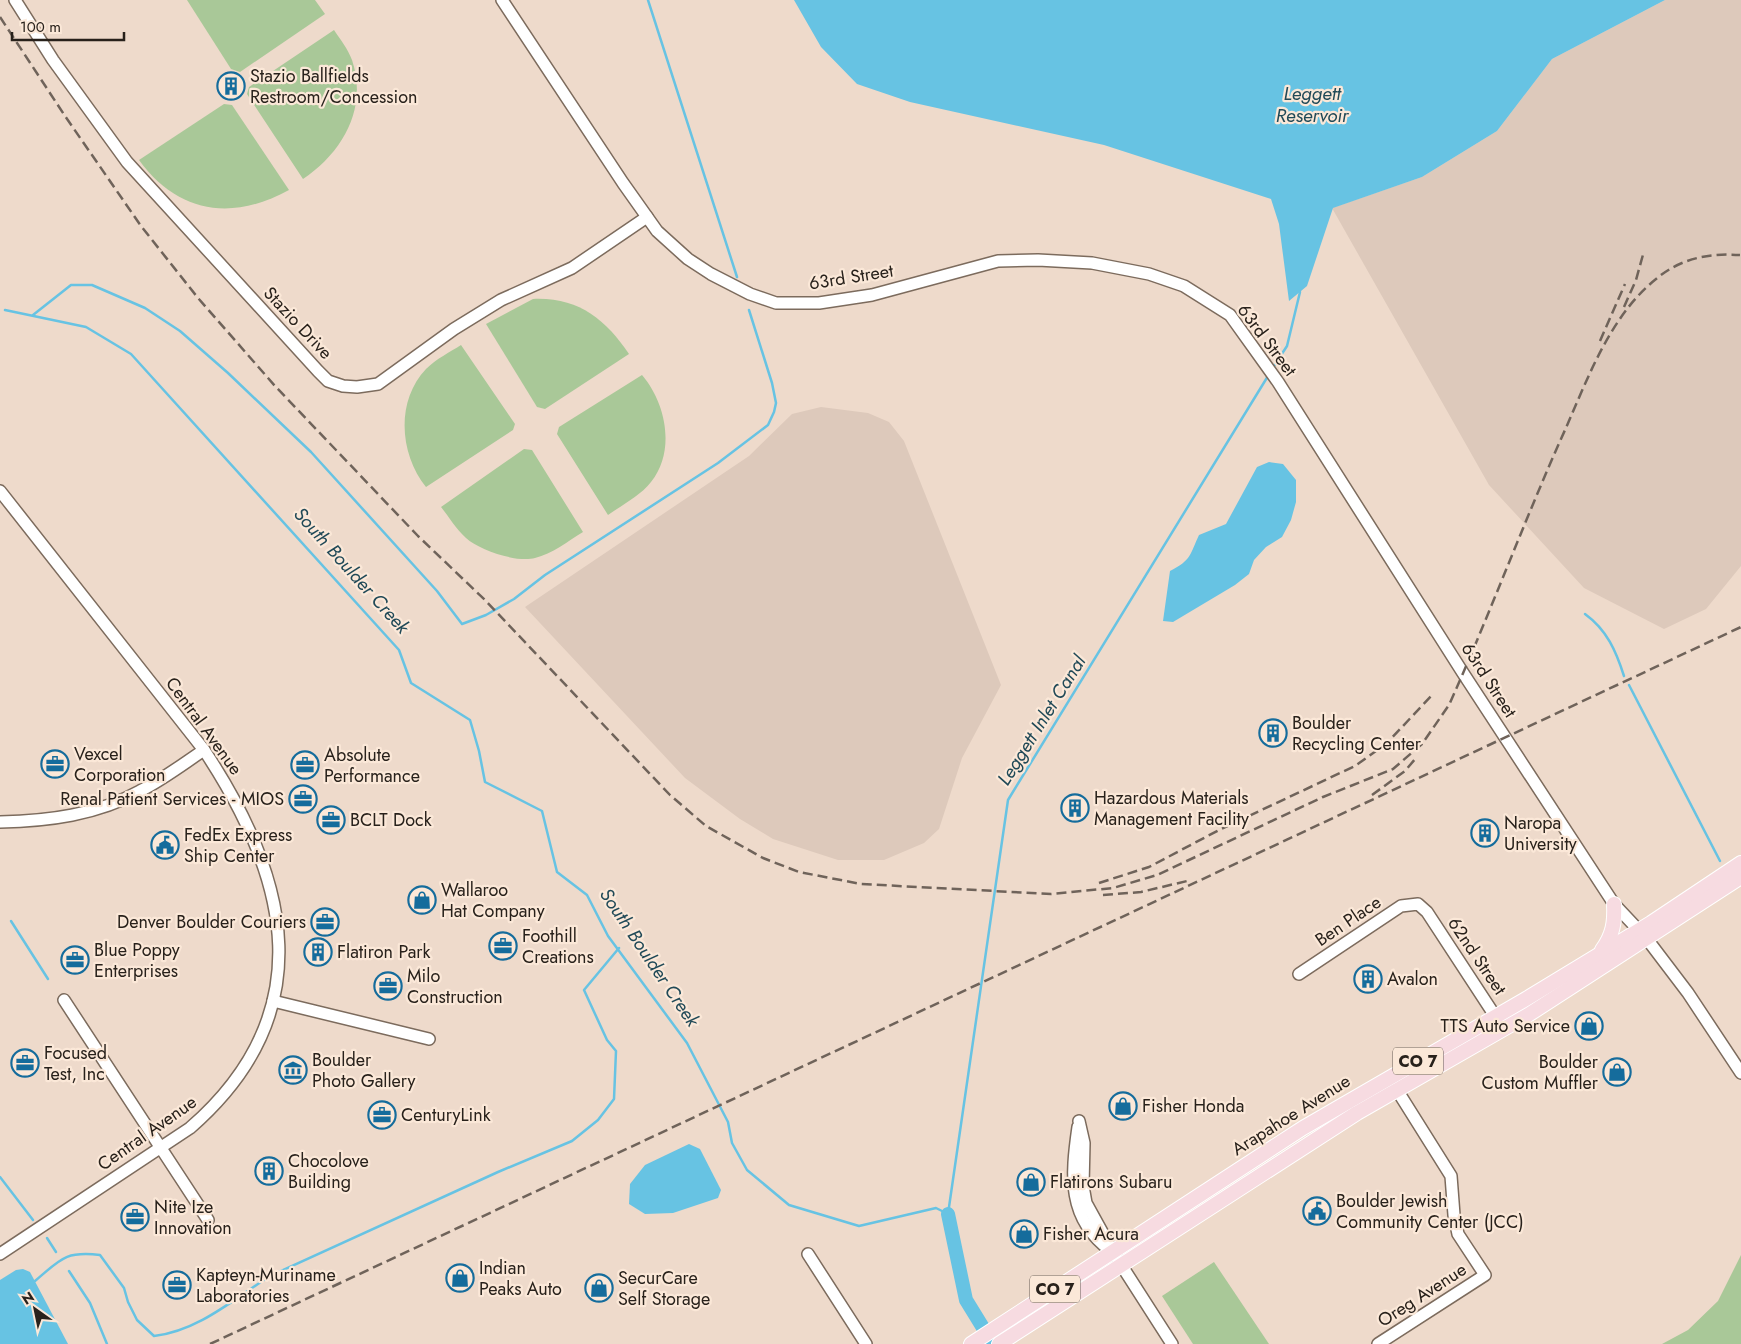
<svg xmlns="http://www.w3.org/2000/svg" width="1741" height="1344" viewBox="0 0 1741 1344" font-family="Jost,sans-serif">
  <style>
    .industrial { fill: #ddc9bb }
    .green { fill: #a9c898 }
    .water { fill: #67c3e3 }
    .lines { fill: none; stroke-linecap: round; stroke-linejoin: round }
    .stream { stroke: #67c3e3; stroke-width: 2.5 }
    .river { stroke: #67c3e3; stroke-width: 14 }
    .minor-casing { stroke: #7c6b5d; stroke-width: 14 }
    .major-casing { stroke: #fff; stroke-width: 16 }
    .minor { stroke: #fff; stroke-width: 11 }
    .major { stroke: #f7dbe1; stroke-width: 14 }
    .rail { stroke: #6f635a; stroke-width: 2.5; stroke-dasharray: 10 5; stroke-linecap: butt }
    .labels { text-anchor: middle; stroke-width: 4.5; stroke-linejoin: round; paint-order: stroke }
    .shield { fill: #fbe8d8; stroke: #675d54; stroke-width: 1 }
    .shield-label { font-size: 16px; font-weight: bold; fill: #28211b }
    .poi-label { font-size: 18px; fill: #28211b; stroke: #fbe8d8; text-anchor: start }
    .street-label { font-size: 18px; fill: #28211b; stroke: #fbe8d8 }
    .water-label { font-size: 19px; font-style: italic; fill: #204957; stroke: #fbe8d8 }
  </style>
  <rect width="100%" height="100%" fill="#eedacb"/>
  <g class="industrial">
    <path d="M1665,0H1741V566L1706,609L1664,629L1584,588L1489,485L1332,208L1422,177L1497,131L1552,59Z"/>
    <path d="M821,407L868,413L889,422L904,441L1001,685L962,758L939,829L924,843L884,860H838L773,839L740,819L685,778L525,607L749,456L792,414Z"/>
  </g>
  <g class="green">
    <path d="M187,0H315L325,14L240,72L231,69Z"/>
    <path d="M334,30C340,39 348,49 352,60C368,108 343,152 303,179L247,94L249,87Z"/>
    <path d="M224,104L232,105L289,190C233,221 178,214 139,160Z"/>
    <path d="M533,299C578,297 605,319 629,354L545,409L537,407L486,324Z"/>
    <path d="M461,345L515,424L513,430L426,487C400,455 395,402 426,369C436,359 450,352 461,345Z"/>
    <path d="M642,375C666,403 676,451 651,482C640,496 622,505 608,515L557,434L559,427Z"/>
    <path d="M524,449L532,450L583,532C568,541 552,554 535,558C517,563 479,550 466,538C456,529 449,517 441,507Z"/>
    <path d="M1741,1255V1344H1662L1688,1330L1718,1301Z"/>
    <path d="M1214,1262L1269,1344H1193L1162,1296Z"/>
  </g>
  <g class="water">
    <path d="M794,0H1665L1552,59L1497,131L1422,177L1333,208L1307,286L1289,301L1279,224L1271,199L1104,145L910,102L857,84L821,47Z"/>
    <path d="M1269,462L1283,464L1296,480V502L1291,520L1282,537L1266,547L1254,560L1249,574L1235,585L1173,622L1163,621L1170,571C1192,560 1190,554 1199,535L1226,524L1257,467Z"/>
    <path d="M689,1144L700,1149L721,1190L718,1198L673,1213L645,1214L629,1204L630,1184L645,1165Z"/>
    <path d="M16,1270L23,1269L30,1272L68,1344H0V1280Z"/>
  </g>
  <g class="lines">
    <g class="stream">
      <path d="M648,0L737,277"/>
      <path d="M5,310L86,327L131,354L399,650L411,683L470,720L479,751L485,782L542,811L557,872L587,895L608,936L687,1043L728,1122L732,1143L747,1170L789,1205L859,1226L936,1208L948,1214L1008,800L1268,376"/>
      <path d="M33,315L71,285H92L145,308L180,331L228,373L311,452L437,591L462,624L486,615L514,599L545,575L718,463L768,425L774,412L776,403L772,383L749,310"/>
      <path d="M1272,369L1287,346L1300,292"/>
      <path d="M1585,614C1607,630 1616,651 1624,676"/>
      <path d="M1629,685L1720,861"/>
      <path d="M11,921L48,979"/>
      <path d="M0,1177L33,1220"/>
      <path d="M47,1238L56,1252"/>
      <path d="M69,1271L90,1303L107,1344"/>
      <path d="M35,1281C61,1259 65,1251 100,1255L124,1288L128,1302L137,1320L154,1336C198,1331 234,1299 270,1276L498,1172L572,1141L598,1120L614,1099L616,1051L607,1040L584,990L619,948"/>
    </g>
    <path class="river" d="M948,1214L966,1300L993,1344"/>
    <g class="minor-casing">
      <g id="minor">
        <path d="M15,0L53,60L127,162L318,371L328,381L343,386L357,387L378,384L454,329L501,300L572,268L647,217"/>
        <path d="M502,0L623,183L657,231L688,259L711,274L750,294L776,303H819L872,295L998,261L1038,260L1092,263L1149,274L1184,286L1230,315L1278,382L1463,673L1614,904L1647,939L1688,993L1741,1073"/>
        <path d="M0,491L204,750C291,881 321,1014 190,1128L0,1254"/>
        <path d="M0,822C48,821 97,815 140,791C162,780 183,764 204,750"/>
        <path d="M1299,974L1401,906L1418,904L1427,912L1499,1022"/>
        <path d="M64,1000L208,1220"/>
        <path d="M273,1001L429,1039"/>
        <path d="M1079,1121L1084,1143L1083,1186L1086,1203L1113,1252L1172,1344"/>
        <path d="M1078,1127C1071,1176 1067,1219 1111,1251"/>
        <path d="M808,1254L866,1344"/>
        <path d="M1378,1344L1485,1275L1458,1234L1454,1215L1451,1176L1397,1090"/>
      </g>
    </g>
    <g class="major-casing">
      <g id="major">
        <path d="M1602,950C1613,935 1615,922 1614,904"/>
        <path d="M971,1344L1303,1128L1526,999L1651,923L1741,863"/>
        <path d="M999,1344L1357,1113L1528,1015L1741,877"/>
      </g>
    </g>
    <use href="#minor" class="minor"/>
    <use href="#major" class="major"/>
    <g class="rail">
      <path d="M0,17L65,116L141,226L198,298L275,386L418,536L485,600L670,795L706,826L763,858L799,872L861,884L1051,894L1113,888L1157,875L1323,797L1393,769L1422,744L1449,705C1490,614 1524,521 1565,430C1588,378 1610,316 1656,279C1681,258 1709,253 1740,255"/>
      <path d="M1624,307L1636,280L1644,251"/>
      <path d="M1600,341L1625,284"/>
      <path d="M1372,795L1405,771L1416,758"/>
      <path d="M1099,883L1149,867L1219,830L1355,766L1387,743L1433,694"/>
      <path d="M1103,895L1141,892L1187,881"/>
      <path d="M210,1344L1741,627"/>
    </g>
  </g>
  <defs>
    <g id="building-ring" transform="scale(1.4375)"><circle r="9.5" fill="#fbe8d8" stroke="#156c9c" stroke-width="1.5"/><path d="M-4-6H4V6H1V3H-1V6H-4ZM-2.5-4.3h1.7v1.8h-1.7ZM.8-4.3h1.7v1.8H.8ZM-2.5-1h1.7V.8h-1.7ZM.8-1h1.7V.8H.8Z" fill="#156c9c"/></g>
    <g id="office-ring" transform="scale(1.4375)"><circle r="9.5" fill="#fbe8d8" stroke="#156c9c" stroke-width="1.5"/><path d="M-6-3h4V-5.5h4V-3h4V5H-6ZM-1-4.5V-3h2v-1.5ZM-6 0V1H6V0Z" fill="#156c9c"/></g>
    <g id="civic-ring" transform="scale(1.4375)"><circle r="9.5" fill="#fbe8d8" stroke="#156c9c" stroke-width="1.5"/><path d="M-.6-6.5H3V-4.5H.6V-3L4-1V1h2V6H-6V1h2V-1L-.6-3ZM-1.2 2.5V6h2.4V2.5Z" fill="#156c9c"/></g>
    <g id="shop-ring" transform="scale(1.4375)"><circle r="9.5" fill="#fbe8d8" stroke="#156c9c" stroke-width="1.5"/><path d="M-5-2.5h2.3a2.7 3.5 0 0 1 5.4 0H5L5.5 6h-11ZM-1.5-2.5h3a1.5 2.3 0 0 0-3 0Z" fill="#156c9c"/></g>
    <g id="museum-ring" transform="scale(1.4375)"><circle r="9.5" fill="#fbe8d8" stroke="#156c9c" stroke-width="1.5"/><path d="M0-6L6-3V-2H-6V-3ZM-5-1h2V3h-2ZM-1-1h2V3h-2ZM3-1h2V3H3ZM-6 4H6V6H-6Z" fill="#156c9c"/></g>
  </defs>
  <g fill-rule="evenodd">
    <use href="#building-ring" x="231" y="86"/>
    <use href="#building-ring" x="1273" y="733"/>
    <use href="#office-ring" x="55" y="764"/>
    <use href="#office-ring" x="305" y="765"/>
    <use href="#office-ring" x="303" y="799"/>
    <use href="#building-ring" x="1075" y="808"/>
    <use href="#office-ring" x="331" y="820"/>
    <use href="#building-ring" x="1485" y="833"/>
    <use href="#civic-ring" x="165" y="845"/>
    <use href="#shop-ring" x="422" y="900"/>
    <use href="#office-ring" x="325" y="922"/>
    <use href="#office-ring" x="503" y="946"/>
    <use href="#building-ring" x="318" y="952"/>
    <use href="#office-ring" x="75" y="960"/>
    <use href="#building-ring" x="1368" y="979"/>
    <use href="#office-ring" x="388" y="986"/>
    <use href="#shop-ring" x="1589" y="1026"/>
    <use href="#office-ring" x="25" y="1063"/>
    <use href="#museum-ring" x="293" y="1070"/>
    <use href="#shop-ring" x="1617" y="1072"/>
    <use href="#shop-ring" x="1123" y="1106"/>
    <use href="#office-ring" x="382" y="1115"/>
    <use href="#building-ring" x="269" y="1171"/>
    <use href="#shop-ring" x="1031" y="1182"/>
    <use href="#civic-ring" x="1317" y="1211"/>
    <use href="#office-ring" x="135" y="1217"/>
    <use href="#shop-ring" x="1024" y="1234"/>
    <use href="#shop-ring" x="460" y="1278"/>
    <use href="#office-ring" x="177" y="1285"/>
    <use href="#shop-ring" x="599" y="1288"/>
  </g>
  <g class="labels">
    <g class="shield">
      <rect x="1393" y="1047.5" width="50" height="27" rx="4"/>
      <rect x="1030" y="1275.5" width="50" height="27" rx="4"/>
    </g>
    <g class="shield-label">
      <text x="1418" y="1067">CO 7</text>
      <text x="1055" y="1295">CO 7</text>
    </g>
    <g class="poi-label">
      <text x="250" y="82">Stazio Ballfields<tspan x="250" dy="21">Restroom/Concession</tspan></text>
      <text x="1292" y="729">Boulder<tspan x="1292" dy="21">Recycling Center</tspan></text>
      <text x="74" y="760">Vexcel<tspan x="74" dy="21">Corporation</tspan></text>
      <text x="324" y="761">Absolute<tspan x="324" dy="21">Performance</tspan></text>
      <text x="1094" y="804">Hazardous Materials<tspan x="1094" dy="21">Management Facility</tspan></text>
      <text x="284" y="805" text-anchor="end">Renal Patient Services - MIOS</text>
      <text x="350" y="826">BCLT Dock</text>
      <text x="1504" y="829">Naropa<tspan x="1504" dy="21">University</tspan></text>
      <text x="184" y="841">FedEx Express<tspan x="184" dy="21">Ship Center</tspan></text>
      <text x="441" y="896">Wallaroo<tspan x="441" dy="21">Hat Company</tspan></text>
      <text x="306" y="928" text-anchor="end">Denver Boulder Couriers</text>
      <text x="522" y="942">Foothill<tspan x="522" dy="21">Creations</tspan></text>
      <text x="94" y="956">Blue Poppy<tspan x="94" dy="21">Enterprises</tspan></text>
      <text x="337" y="958">Flatiron Park</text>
      <text x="407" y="982">Milo<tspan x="407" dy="21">Construction</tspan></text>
      <text x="1387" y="985">Avalon</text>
      <text x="1570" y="1032" text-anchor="end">TTS Auto Service</text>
      <text x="44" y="1059">Focused<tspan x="44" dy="21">Test, Inc</tspan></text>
      <text x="312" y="1066">Boulder<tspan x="312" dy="21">Photo Gallery</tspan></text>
      <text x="1598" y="1068" text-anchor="end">Boulder<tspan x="1598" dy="21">Custom Muffler</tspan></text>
      <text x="1142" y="1112">Fisher Honda</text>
      <text x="401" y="1121">CenturyLink</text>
      <text x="288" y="1167">Chocolove<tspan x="288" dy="21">Building</tspan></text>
      <text x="1050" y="1188">Flatirons Subaru</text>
      <text x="1336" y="1207">Boulder Jewish<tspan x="1336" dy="21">Community Center (JCC)</tspan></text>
      <text x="154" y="1213">Nite Ize<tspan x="154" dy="21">Innovation</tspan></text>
      <text x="1043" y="1240">Fisher Acura</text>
      <text x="479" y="1274">Indian<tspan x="479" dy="21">Peaks Auto</tspan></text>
      <text x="196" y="1281">Kapteyn-Muriname<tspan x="196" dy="21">Laboratories</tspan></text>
      <text x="618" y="1284">SecurCare<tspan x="618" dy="21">Self Storage</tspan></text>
    </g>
    <g class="street-label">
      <text transform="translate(851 277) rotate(-9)" y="6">63rd Street</text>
      <text transform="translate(298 323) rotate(47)" y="6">Stazio Drive</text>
      <text transform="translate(1267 340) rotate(53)" y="6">63rd Street</text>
      <text transform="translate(1489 680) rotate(57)" y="6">63rd Street</text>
      <text transform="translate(204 726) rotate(54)" y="6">Central Avenue</text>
      <text transform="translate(1348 921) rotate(-34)" y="6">Ben Place</text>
      <text transform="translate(1477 956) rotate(56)" y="6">62nd Street</text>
      <text transform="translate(1291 1115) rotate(-32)" y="6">Arapahoe Avenue</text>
      <text transform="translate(147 1133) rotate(-35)" y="6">Central Avenue</text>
      <text transform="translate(1422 1295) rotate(-33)" y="6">Oreg Avenue</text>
    </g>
    <g class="water-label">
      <text x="1312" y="100">Leggett<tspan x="1312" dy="22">Reservoir</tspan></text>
      <text transform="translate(352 570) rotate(48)" y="7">South Boulder Creek</text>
      <text transform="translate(1041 720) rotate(-58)" y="7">Leggett Inlet Canal</text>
      <text transform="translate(650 957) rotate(56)" y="7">South Boulder Creek</text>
    </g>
  </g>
  <g transform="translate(35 1309) rotate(327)" stroke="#fbe8d8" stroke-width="4" paint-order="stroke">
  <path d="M0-4L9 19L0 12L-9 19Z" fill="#28211b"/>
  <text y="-8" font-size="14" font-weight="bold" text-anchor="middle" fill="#28211b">N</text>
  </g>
  <path d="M12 32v8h112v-8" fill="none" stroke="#28211b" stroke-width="2.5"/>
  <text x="20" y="32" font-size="15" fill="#28211b" stroke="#fbe8d8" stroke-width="4" paint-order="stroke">100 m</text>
</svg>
